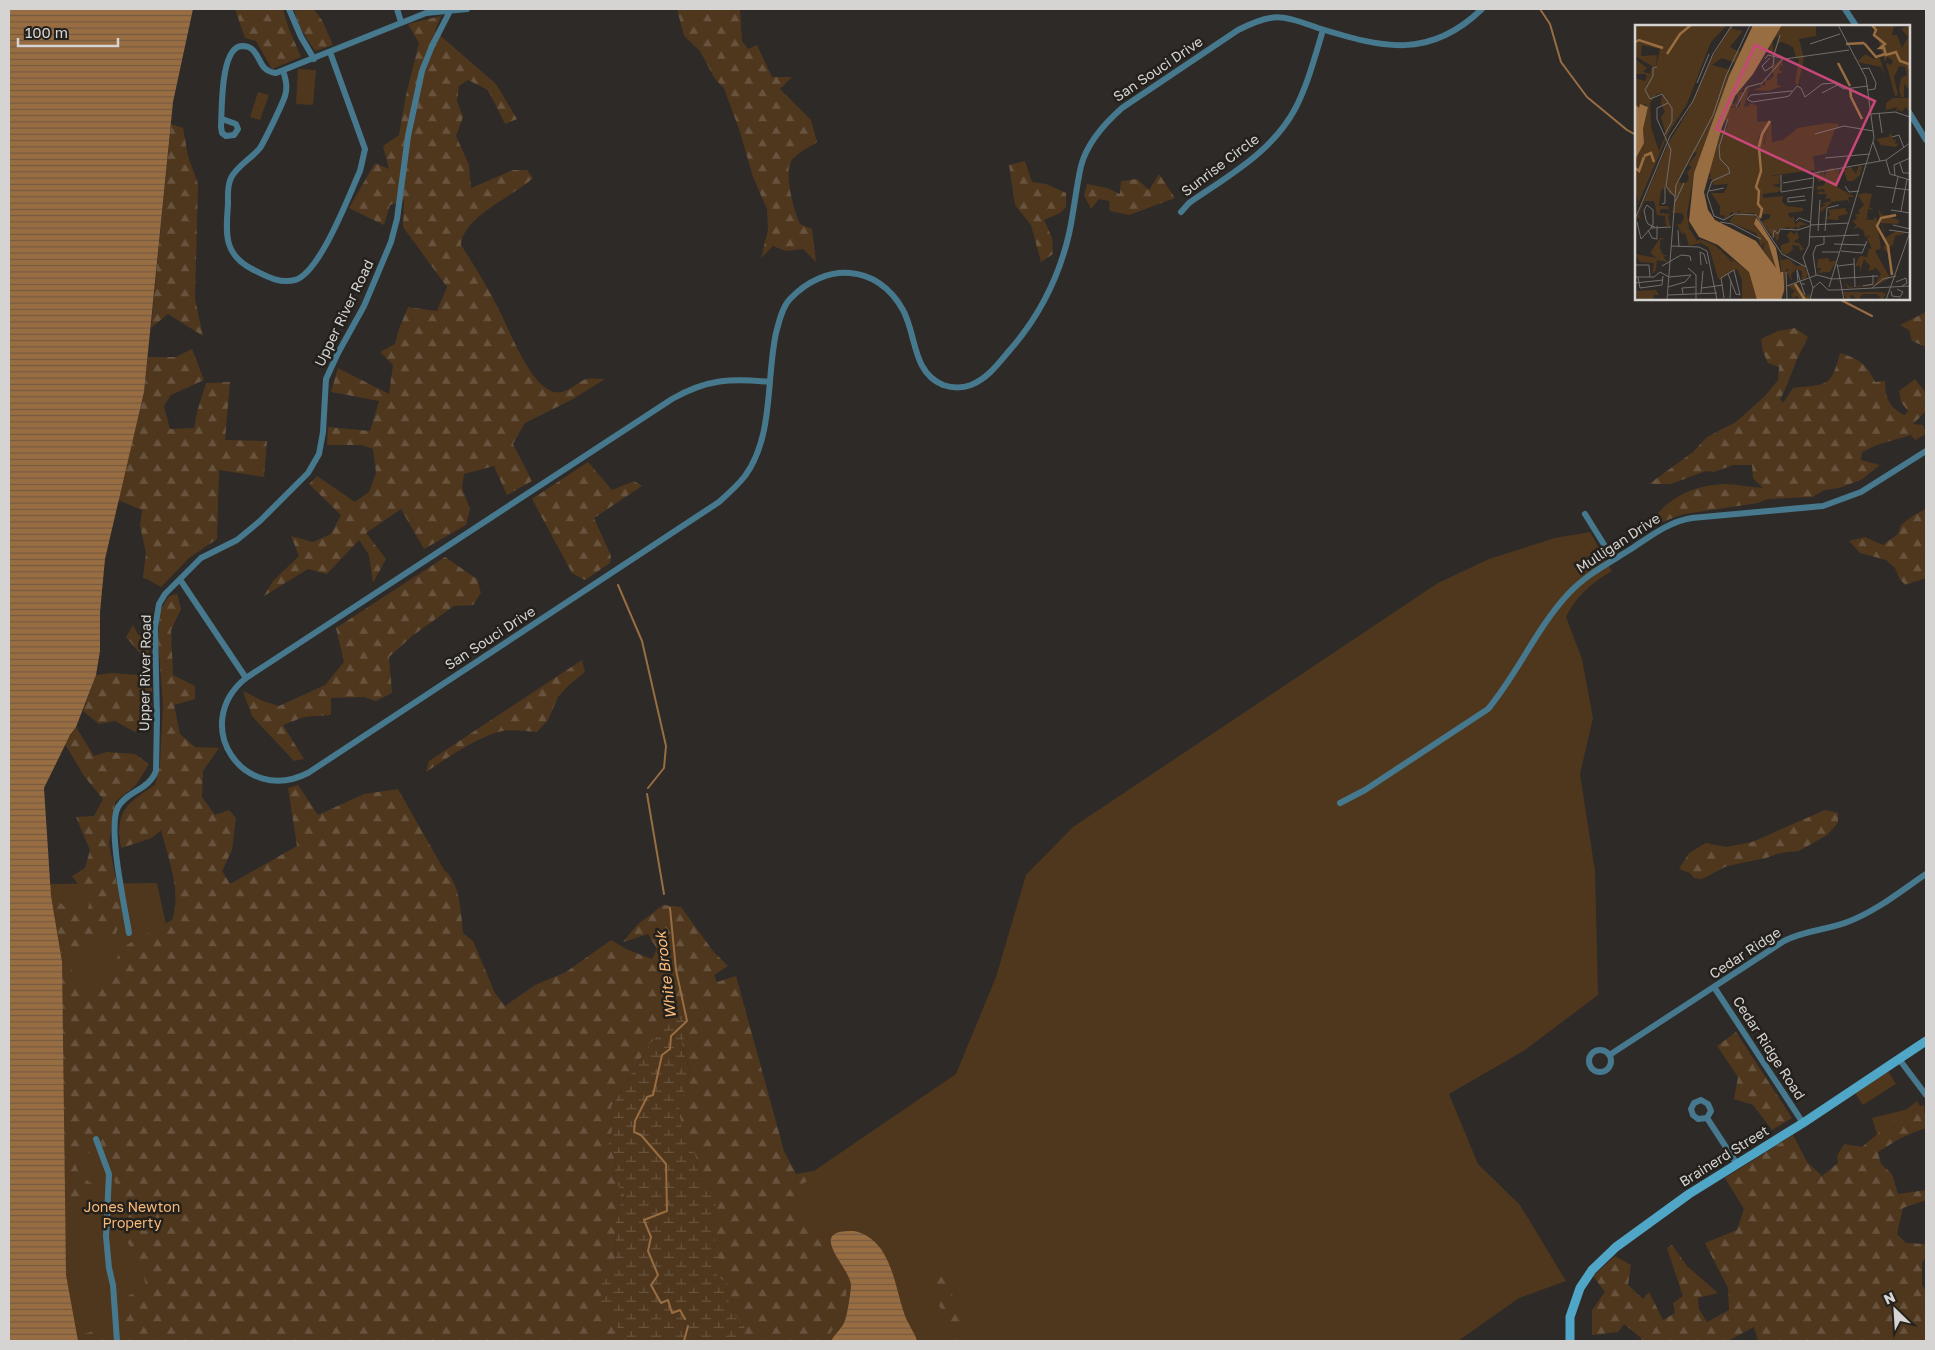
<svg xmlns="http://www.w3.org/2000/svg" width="1935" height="1350" viewBox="0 0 1935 1350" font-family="'Golos Text',sans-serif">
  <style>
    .green { fill: #4f371e }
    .forest { fill: url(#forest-firs) }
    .wetland { fill: url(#wetland-marsh) }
    .water { fill: url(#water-rules) }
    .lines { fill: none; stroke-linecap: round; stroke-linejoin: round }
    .stream { stroke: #996d42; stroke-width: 2 }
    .street { stroke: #47798e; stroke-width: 6 }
    .secondary { stroke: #50a6c7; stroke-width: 9 }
    .labels { text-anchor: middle; stroke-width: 5; stroke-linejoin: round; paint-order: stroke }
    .street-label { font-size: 14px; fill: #d6d4d2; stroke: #24211d }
    .park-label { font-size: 14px; fill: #fab979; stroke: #24211d }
    .water-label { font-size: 15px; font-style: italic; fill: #fdbc7b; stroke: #24211d }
    .inset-river { fill: none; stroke: #996d42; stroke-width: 2.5 }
    .inset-road { fill: none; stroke: #716e6b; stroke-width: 1 }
    .view { fill: #c74779; fill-opacity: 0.15; stroke: #c74779; stroke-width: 2.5 }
    .inset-edge { fill: none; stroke: #d6d4d2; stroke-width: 2.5 }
  </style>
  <defs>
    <pattern id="forest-firs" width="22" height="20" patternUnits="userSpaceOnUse" patternTransform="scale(1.25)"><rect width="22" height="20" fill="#4f371e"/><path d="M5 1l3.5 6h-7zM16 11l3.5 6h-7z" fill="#68533e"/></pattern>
    <pattern id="wetland-marsh" width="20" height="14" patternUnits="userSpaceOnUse" patternTransform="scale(1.25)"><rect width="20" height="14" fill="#4f371e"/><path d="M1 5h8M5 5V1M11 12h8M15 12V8" fill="none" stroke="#68533e"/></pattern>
    <pattern id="water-rules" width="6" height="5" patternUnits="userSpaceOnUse" patternTransform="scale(1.25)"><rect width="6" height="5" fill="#996d42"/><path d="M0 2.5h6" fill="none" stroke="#755b41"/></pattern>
  </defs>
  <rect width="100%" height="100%" fill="#2e2a27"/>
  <g class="green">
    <path d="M298,69L316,70L313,105L296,104Z"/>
    <path d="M258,92L269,95L260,120L250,117Z"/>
    <path d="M1590,532L1612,571C1593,582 1575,597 1566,617L1582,659L1593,718L1580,774L1595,871L1598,995L1525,1050L1449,1094L1478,1164L1520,1205L1566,1281L1519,1298L1458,1341H552L783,1192L956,1074L996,977L1026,875L1073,827L1438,583L1489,559L1555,538Z"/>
    <path d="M157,883L195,1058L250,1341H65L38,884Z"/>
    <path d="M1888,1071L1896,1084L1863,1105L1855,1093Z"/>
    <path d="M1924,1105L1926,1128L1880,1144L1872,1118Z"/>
  </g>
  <g class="forest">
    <path d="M235,9H283L289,29L301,57L272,69L256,41L245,38Z"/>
    <path d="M294,9H314L323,22L333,45L315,51L299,26Z"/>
    <path d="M677,9H740L742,41L748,49L757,45L772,77H792L780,89L811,120L817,142C809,148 793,154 790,164C785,178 794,211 800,224L812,229L816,262L803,249L786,251L773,246L761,258L768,230L767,209L753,177L740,132L724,88L715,79L700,51L684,36Z"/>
    <path d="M441,16L435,31L496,84L517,119L505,124L488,90L468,80L459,86L457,101L463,117L456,136L469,165L471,188L513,170H527L533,178C514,196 462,217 461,245C474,265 487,286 498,308C510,330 529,385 554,392C566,395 576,383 586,379C591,378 599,379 605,379L573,399L525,423L513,444L532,481L507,495L494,466L464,474L462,488L470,509L466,525L424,549L401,509L366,533L386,559L373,583L369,555L359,540L327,574L308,569L264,596L273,581L299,556L291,536L313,542L331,534L341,515L309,484L317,476L355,502L369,492L376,473L373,449L362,445H327L328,427L370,431L379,401L331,392L338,368L389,394L393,365L380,352L395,344L399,329L408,307L437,311L447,287L403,227L404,200L390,205L384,225L349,208L375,163L389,169L383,146L399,135L406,95L419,43L408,24Z"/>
    <path d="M171,124L183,128L188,156L198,184L195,299L203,336L168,314L151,328Z"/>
    <path d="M1025,161L1032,182L1046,184L1066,193V207L1060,213L1044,220L1052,238L1053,254L1041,262L1031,225L1015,205L1009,165Z"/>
    <path d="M1159,174L1175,198L1129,215L1110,211L1109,201L1099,199L1091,209L1084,195L1087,184L1107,188L1120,194L1121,181L1137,179L1149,190Z"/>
    <path d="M1926,312V347L1912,341L1909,330L1900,325Z"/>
    <path d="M1795,328L1808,337L1798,357L1784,392L1780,399L1783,403L1793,388C1827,384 1831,388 1840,353C1859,359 1866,363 1875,382L1885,381C1885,397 1889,408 1905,415L1908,411L1901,402L1899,391L1915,379L1926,393V411L1913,424L1923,425L1926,434L1915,440L1911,435L1877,445L1862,452L1861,460L1880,465L1861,480L1839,488L1825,490L1812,497L1768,499L1758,503L1684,514L1659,523L1658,513C1677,493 1696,486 1724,484C1736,484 1750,487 1763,488L1753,478L1752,465H1733L1714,472L1706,471L1671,484H1649L1693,452L1707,437L1736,422L1765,396L1778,380L1779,367L1768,363L1763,352L1761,339L1778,331Z"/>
    <path d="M192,349L204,380L171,395L164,406L170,429L194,428L197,412L206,383L230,382L225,440L267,441L264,477L219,470L217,539L189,558L161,587L143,577L146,553L140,526L142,510L118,500L144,392L148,357H176Z"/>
    <path d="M588,462L612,490L634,481L642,486L594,518L611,556L610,563L585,580L572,573L532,499Z"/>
    <path d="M1926,509V578L1905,585L1899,578L1895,568L1886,560L1860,553L1849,541L1865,537L1883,545L1898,534L1901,525L1914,515Z"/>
    <path d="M445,557L477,579L481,593L473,605L454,606L412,636L389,657L392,693L376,701L364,697L331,698V715L304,717L283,725L304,759L294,761L252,716L243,691L263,701L279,706L325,685L344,662L336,628Z"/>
    <path d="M177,594L181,609L171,630L173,675L195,686V699L174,705L180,734L195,747L219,748L203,771L202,797L215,815L229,810L236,818L232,850L222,871L230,884L297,846L288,788L298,785L318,815L364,794L398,789L444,870C460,881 461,914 463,933L473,941L495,993L505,1006L535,985L566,972L611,940L626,949L652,959L657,949L648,934L623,942L637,925L663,905L681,907L713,951L728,966L714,975L717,982L736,976L784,1151L796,1174L813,1171V1178L797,1187L792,1202L826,1248L827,1264C831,1267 838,1269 840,1272C857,1293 836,1323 826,1341H742L744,1328L729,1307L728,1284L717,1276L719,1247L710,1230L718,1197L699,1175L695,1155L683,1138L679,1110L690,1072L672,1010L661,1032L649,1045L611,1107L612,1131L608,1142L616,1163L614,1178L625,1197L617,1211L615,1225L616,1269L609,1316L621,1332L633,1341H78L77,1336L97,1330L106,1339L121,1334L120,1315L129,1317L128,1296L146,1287L141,1261L119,1231L122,1202L103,1148L73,1158L80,1176L102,1190L72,1201L64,1192L62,979L70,966L79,986L92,989L110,978L120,950L134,940L172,920C182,892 168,858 161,830L152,838L121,848C115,811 126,804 155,785L160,766L163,704L158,640L160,611L169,596Z"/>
    <path d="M133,625L138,635H150L148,663L126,637Z"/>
    <path d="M582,660L585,672L568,686L558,697L548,720L537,732C526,731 513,729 502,731C475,738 449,757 426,772L429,761Z"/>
    <path d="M112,673L152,676V720L135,732L115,721L99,724L83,711L96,675Z"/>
    <path d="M76,727L94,756L107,752L135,754L149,764L136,785L115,802L109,844L123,915L113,941L92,938L72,954L61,953L51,896L85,922L90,900L72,876L85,868L90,850L76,817L94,816L103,799L84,776L65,744Z"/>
    <path d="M1825,810L1838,813V823L1827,835L1799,851L1780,853L1766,858L1727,866L1702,879L1694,878L1690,873L1679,869L1689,853L1706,843L1726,847L1752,842Z"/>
    <path d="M1736,1032L1792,1118L1772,1130L1753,1105L1734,1099L1738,1077L1717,1046Z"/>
    <path d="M1917,1101L1926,1118V1127L1899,1139L1878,1152L1881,1164L1892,1174L1898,1194L1926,1190V1200L1903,1208L1897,1234L1906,1243L1926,1244V1258L1922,1262V1285L1926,1291V1341H1758L1754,1327L1728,1341H1641V1338L1624,1324L1618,1332L1592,1335V1310L1605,1292L1593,1276L1615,1256L1631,1265L1628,1285L1643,1299L1649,1292L1663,1320L1675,1313L1673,1303L1683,1296L1667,1248L1672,1245L1687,1266L1718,1293L1698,1298L1699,1309L1707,1322L1729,1310L1728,1288L1705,1243L1737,1230L1744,1209L1725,1178L1793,1135L1807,1162L1822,1176L1838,1163L1837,1156L1844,1144L1862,1147Z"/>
    <path d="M943,1271L960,1315V1327L966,1341H950L941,1321V1309L930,1289L932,1272Z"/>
  </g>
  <path class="wetland" d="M671,1010L681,1013L690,1028L681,1043L690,1072L679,1110L683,1138L695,1155L699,1175L718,1197L710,1230L719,1247L717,1276L728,1284L729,1307L745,1328L742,1341H633L621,1332L600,1304L603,1275L616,1269L615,1225L617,1211L625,1197L614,1178L616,1163L608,1142L612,1131L611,1107L649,1045L661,1032Z"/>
  <g class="water">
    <path d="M9,9H193L173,102L144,392L105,559L100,612V651L96,675L76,727L70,735L44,788L51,896L62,962L66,1275L78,1341H9Z"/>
    <path d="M854,1231C891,1239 894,1284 904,1313C907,1323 914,1331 917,1341H831C835,1334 841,1329 844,1323C847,1318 851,1291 851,1285C850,1267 804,1229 854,1231Z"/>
  </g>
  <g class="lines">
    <g class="stream">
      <path d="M1540,9L1550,24L1561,62L1587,97L1627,130L1636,135"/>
      <path d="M1839,299L1872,316"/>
      <path d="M618,585L642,641L666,746L664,768L648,788"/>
      <path d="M647,794L664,894"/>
      <path d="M670,908L676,970L687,1021L671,1036L670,1049L662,1055L653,1095L647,1097L635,1121L634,1132L641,1135L666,1164L667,1211L644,1220L651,1237L648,1251L658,1275L651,1285L661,1303L668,1300L672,1313L680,1310L685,1319"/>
      <path d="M684,1341L688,1326"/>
    </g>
    <g class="street">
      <path d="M289,9L301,37L314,59"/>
      <path d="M397,9L401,22"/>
      <path d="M1845,9L1856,26"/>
      <path d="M283,71C286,79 288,87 285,96C282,105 265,140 260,148C252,158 237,166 231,178C227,186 228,196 228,204C226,233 223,254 252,269C266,276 279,284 295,280C320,273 349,195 360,171L365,149L330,52"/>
      <path d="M1909,112L1926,140"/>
      <path d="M222,119L236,124L238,129L234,135L226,136L222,133L221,127C222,111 220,47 242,46C246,46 250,47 253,50C262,60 260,71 276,73L426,13L467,9"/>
      <path d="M1181,212L1189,203C1228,176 1272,152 1295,109C1308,84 1315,56 1323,30"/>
      <path d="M770,382C731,378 707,379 672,399L246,678C189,724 243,806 308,773L719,502C728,494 737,486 745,476C774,436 766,379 776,333C779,322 782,307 790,299C825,262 877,263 903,310C917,336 912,372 943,385C952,388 963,388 971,385C988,378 998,364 1009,351C1039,317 1059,277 1069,234C1074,211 1076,188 1081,166C1087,143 1105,123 1122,108L1238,30C1248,25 1258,20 1270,18C1285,15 1304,23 1318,28C1383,48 1429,60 1482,9"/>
      <path d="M1585,514L1613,559"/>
      <path d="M181,581L246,678"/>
      <path d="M1340,803L1365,790L1488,709C1518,673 1537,627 1569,593C1587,574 1609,563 1631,549C1651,536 1668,522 1692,518L1823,506L1861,492L1926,451"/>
      <path d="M129,933C125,908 107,827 118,807C127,791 149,790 156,771L157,717L155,628L159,604L165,594L201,558L237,540L260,521L308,473L319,454L323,432L326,379L338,353L364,306L391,242L397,219L408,136L422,71L432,46L450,11"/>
      <path d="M1714,987L1803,1123"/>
      <circle cx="1600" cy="1061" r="11"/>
      <path d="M1611,1054L1784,941C1805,930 1829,930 1850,921C1878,910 1902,890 1926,874"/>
      <path d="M1899,1059L1926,1095"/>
      <path d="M1707,1118L1698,1119L1693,1115L1691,1109L1694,1103L1701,1100L1708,1104L1711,1111L1707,1118L1737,1164"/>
      <path d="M96,1139L109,1174L106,1236L109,1268L113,1285L117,1341"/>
    </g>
    <path class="secondary" d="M1570,1341V1317L1580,1288L1592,1270L1616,1247L1689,1194L1803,1123L1926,1041"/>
  </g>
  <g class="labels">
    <g class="street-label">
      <text transform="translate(1158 69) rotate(-34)" y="5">San Souci Drive</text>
      <text transform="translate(1220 165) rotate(-37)" y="5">Sunrise Circle</text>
      <text transform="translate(344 313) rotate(-64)" y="5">Upper River Road</text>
      <text transform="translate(1618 543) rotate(-33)" y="5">Mulligan Drive</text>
      <text transform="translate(490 638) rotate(-33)" y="5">San Souci Drive</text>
      <text transform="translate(145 673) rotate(-89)" y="5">Upper River Road</text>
      <text transform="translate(1745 953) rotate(-33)" y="5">Cedar Ridge</text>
      <text transform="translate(1769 1048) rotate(57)" y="5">Cedar Ridge Road</text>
      <text transform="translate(1724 1156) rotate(-32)" y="5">Brainerd Street</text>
    </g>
    <g class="park-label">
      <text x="132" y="1212">Jones Newton<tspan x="132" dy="16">Property</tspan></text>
    </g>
    <g class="water-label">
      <text transform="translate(666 975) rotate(-97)" y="5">White Brook</text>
    </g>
  </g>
  <g transform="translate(1635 25)">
    <rect width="275" height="275" fill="#2e2a27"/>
    <path d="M193,98L203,99L204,103L200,104L191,129L178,131L180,145L110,154L92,135L94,126L148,115L163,103ZM79,220L87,226L90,234L98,237L96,233L114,247L122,275H107V255L102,244L83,253L74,223Z" fill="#4f371e"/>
    <path d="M0,0H92L76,17L52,79L34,107L0,186L3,177L1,168L0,172V135L9,118L8,104L13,82L10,79L2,84L1,80L0,83V53L10,56L12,52L11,49H0V34L12,43L8,47L15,49L17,41L0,31ZM7,20L25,24L21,42L22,30L6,31ZM27,68L26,79L30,87L26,92L31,110L24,126L16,102L15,78L22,69ZM97,0L98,4L108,6L95,22L105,27L100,38L87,33L77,40L96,45L59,148L52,189L54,203L62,216L65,214L79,220L96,235L92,237L93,249L84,255L79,238L85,234L81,227L66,218L54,221L50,208L47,209L42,199L38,200L46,199L49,193L47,188H37L41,171L34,169L31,162L26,165L24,181H32L35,184H26L24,188L36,189L33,191L35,201H31L30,191L22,190L19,176H10L4,189L6,194L3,192L0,199V196L34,117L53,86L78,31ZM59,127L62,128L53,140L57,142L52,147L54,153L51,158H46L43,156ZM147,0H181V11L164,14L169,33L163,60L160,58L164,34L161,33L158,22L147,17L143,18L139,33L134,25L131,27L138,16V28L145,9L139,15ZM239,0H259L257,10H262L267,23L273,12L266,4L275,0V66L269,59V72H266L264,64L266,53L272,50L270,42L264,41L259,52L263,70L260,71L251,38L256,40L258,35L252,32L250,37ZM230,29L239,34L245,33L250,51L246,42L222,37ZM145,30L149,34L146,35L149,43L146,39L144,45L148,47L142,49V60L147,61L134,66L119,65L126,62L125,59L130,61V53L133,56L139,51L136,43L145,35ZM114,62L109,82L114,81L115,78L122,81V97L136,96L137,117L132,128L137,139L142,127L141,142L134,144L138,151L145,150L144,159L137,160L146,163L143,167L128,169V173L148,171L147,177L152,181L168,183V186L153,188L155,193L159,192L160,200L164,196L173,200H166L163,205L161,201L156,205L154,202L143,204L144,213L141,216L138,205V212L126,197L135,193V189H128L125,195L118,188L105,189L104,185L102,189L96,187L93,193L90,187L92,192L87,195L90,191L86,190V192L85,188V181L76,168H89L93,159L78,160L77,154L72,153L76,152L74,147L86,106L92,104L93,95L89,96L95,83L104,82L106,77L102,76L100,82L96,81L97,77L99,80L103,73L102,68L106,71L104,67H110L109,63ZM132,103L128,130L125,134L121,117L126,107ZM116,121L119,139L112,152L114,125L111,131L97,129L103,134L93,130L95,127L109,128ZM258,73H275V88L271,82L266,87L264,84L261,87L262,82L251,85V78ZM256,108L258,115L261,114L260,119L264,118L261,122L246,120L241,114L253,112ZM224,140L227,141L225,150L218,156H212L208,142L210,145L215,141L221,149ZM199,143V146L207,144L203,147L206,151L202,152L206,153L202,162L220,172H213L215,178L212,175L197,177L186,187L185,183L191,179H185L196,176L195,173L190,174L192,169H182L185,166L190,168L189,164L183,165L181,162L189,160L191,154L184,157L180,150L184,145L186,151L188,146L189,152L193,144ZM229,168L237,169L234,182L239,185L233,184L232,194H226L238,195L241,192L246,223L240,226L255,253L242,260L213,263L210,258L215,262L240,259L246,249L239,241L240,244L233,246L235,241L229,234L225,247V241H220L225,231L232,232L234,223L237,224L232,213L236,210L230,212L229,206L223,202L217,205L222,200L217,196L222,194L220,189H225L223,186L229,180L223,170ZM210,183L213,189L203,191L204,195L191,194L195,190L193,185ZM243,184L247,190H263L257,193L264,195L263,199L247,198L250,213L260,207L271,208L260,211L258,220L253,223L254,229L248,223L251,219ZM116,189L124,194L119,199L134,219L142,247L128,224L130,217L126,222L121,208L94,197L99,190ZM156,206L159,210L162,206L164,213L158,217L164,218L169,224L165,226L164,221L157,220L158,225L151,230L146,226V220L155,217L152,210ZM25,213H30L25,215V223L28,230H33L28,232L33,237L22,235L21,245L17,249L19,238L5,237L0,229L22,233L15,228ZM144,225L146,235L154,234L161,241L168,240L173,249L170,254H167V246L161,244L156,249L157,256L151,246L155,244H151L149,272ZM193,233L195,237L202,235L195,247L182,248L187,243H182L183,234ZM161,258L171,271L175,269L174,275H165L162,271L158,273L156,270L160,266L153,261ZM0,261L1,266L21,265L24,270H19L18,275H3ZM208,267H247L251,269L247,275L242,269H228L223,275L216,269L215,275H212Z" fill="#4f371e" fill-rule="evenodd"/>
    <path d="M132,103L127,126L128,136L119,119Z" fill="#4f371e"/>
    <path d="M118,0H147L118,49L100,71L87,102L69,167L73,185L80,195L121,216L141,243L133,217L119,199L121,193L124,196L141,223L149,266L146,275H122L114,247L83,220L64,212L54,196L59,148L94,51ZM5,79L13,82L8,104L9,118L0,135V83L1,80L4,83Z" fill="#996d42"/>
    <path class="inset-river" d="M237,0L241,5L239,10L250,19L245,23H249L251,30L261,27L265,36L274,39L275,44M0,17L4,15L28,23M229,18L241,32L250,29M211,19L229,18M32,29L45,9L56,0M203,38L215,61M215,63L216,72L227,94M124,122L127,109L135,96M124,123L126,146L121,162L124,166L123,179L127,184L125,193M9,131L16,128L19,137M0,143L4,146L9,132M147,247L148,264M257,250L253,221L242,201L246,193L261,190M160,259L170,275"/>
    <path class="inset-road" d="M175,19L205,9M135,33L127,41L130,46L138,41L139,33M138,33L145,10M130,34L133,30L150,34L214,25M22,42L18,43V51L10,65L15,74L27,69L37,83V96L29,111M226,44L234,43L241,58L240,64L233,65M62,58L74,29M157,66L116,70L112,74L117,77L150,72L154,71L162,61L166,63L170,72L187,59L199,58L209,64L233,61M187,68L202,60M33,78L22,83V94L36,125L31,161L40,172M101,82L112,62L127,58L148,34M244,88L247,108M236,89L260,87L275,92M93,94L84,122L85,134L93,142L95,148L77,156L72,170L79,191L89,195L99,189L121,190L147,229L171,242M180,109L209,101L238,106M257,112L264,110L269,123M238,117L245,136M190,133L235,129M251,135L255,149L275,155M265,138L268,148H275M146,150V167M260,151L259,140L275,133M148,158L178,153M210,161L214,167L224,166M241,161L275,165M74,166L89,163M146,167L178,162M170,171L153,173V177L171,175M40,177L49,158M257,178L263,152M27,179L30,178V162M256,185L275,188M266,186L272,154M0,194L35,111L58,76L78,29L97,0M161,196L164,193L175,197M2,197L6,214L16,203L36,202M85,197L97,199L126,214M175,200L214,198M258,200L275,204M16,203L18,199V185L12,180L9,185L11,195L13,199L17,201L20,202M13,205L17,213L22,214V201M43,205L44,222M254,205L275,208M183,206L185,175M190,206L192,183L204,180M174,212L224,210M138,213L139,205L143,209L145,204L163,205L175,201M199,219L231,220M36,221L64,222L72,226L82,275M206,226L227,228L232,216M187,227H205M219,233L220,262M202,239L209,275M0,240H14L15,252M66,240L65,227L69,229L72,239M27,241L46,230L55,231L56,236M203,241L219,239M53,243L61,250V275M151,247L152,275M93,249L101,269L105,270M181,250L178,229L181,221L189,219V211M0,252H19L25,247L34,252L56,250M3,252L5,263L27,260L28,251M163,257L162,245L166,259M261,257L271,253L272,258L267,261M0,258L28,255M152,261L182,250L197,254L243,251M228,261L238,259V250M33,262L50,257L56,250M194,262L239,113L231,53L203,0M67,263L88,260M178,263L168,232L174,220L179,148L251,135L275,118M237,263L248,254L261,251M256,266L257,271L265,272L268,267L262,264M66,268L68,246M48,269L47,263L60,262M33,270L82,268M170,270L166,259H170M89,273L86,253L99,245L105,270M95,273L96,256M32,275L41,160L78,90L91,51L115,0M175,275L178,263L185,257L193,265H201L275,261M251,275L275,207"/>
    <path class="view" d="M120,20L240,76L201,160L81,104Z"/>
    <rect width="275" height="275" class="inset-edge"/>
  </g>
  <rect width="1935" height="1350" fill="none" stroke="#d6d4d2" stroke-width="20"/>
  <g transform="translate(1895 1310) rotate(335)" stroke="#24211d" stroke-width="4" paint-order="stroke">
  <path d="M0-4L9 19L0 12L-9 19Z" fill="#d6d4d2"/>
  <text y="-8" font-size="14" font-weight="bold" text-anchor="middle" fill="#d6d4d2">N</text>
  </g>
  <path d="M18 38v8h100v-8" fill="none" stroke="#d6d4d2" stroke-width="2.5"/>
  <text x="25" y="38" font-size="15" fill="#d6d4d2" stroke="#24211d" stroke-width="4" paint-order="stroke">100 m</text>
</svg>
